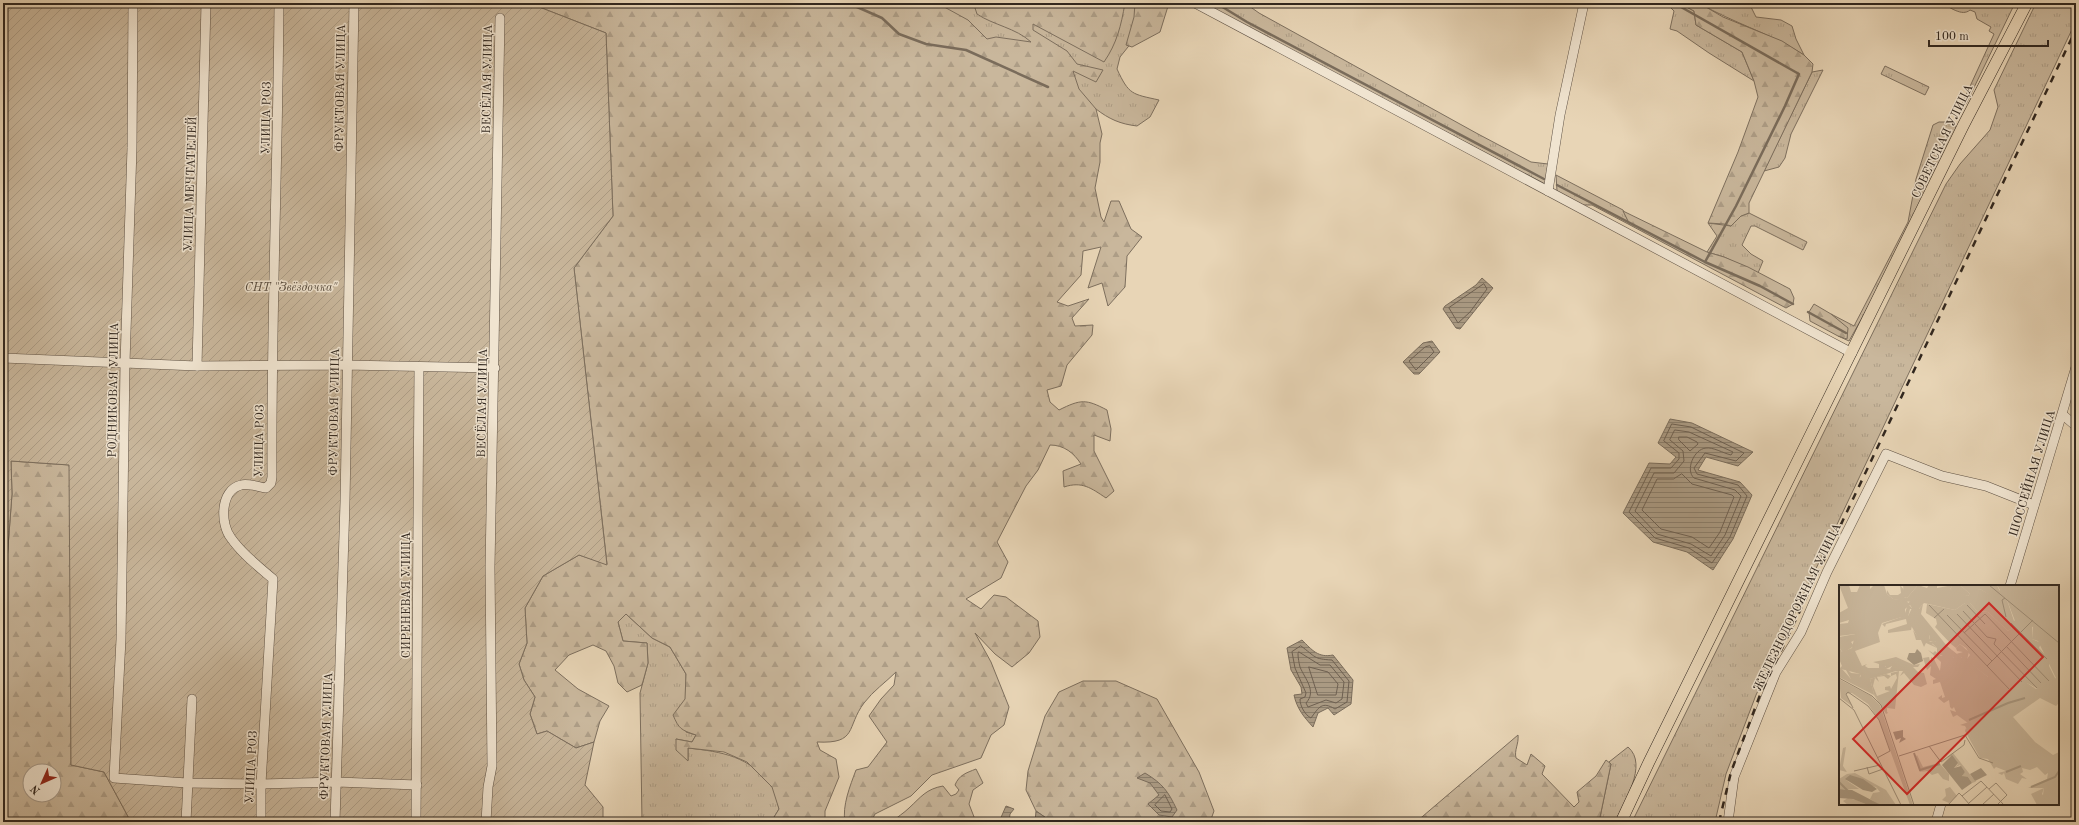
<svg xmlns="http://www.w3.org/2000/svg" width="2079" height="825" viewBox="0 0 2079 825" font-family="'Old Standard TT',serif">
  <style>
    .grass { fill: url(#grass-tufts); stroke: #7d6f5e }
    .forest { fill: url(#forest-firs); stroke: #7d6f5e; fill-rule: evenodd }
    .garden { fill: url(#garden-furrows); stroke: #7d6f5e }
    .water { fill: url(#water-rules); stroke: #7a6c5b }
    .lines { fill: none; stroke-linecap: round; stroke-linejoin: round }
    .shore { stroke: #6e6051; stroke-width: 1 }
    .stream { stroke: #7a6c5b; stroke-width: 2.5 }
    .minor-casing { stroke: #5f5245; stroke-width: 10 }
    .major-casing { stroke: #31271f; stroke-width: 12 }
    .minor { stroke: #f0e4d0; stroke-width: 9 }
    .major { stroke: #e8d5b6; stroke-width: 11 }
    .rail { stroke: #31271f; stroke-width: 2.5; stroke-dasharray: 7 7; stroke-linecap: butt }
    .labels { text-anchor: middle; stroke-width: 3; stroke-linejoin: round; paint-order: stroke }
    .street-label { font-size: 12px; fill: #31271f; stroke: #f0e4d0 }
    .park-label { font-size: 12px; font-style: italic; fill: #574b3e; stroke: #f0e4d0 }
    .inset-river { fill: none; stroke: #aa9a83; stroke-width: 2 }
    .inset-road { fill: none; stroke: #9f8f7a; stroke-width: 1 }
    .view { fill: #d62828; fill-opacity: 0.15; stroke: #d62828; stroke-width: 2 }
    .inset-edge { fill: none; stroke: #31271f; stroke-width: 2 }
  </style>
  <defs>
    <pattern id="grass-tufts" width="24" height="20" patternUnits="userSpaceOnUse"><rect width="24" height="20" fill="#c9b79c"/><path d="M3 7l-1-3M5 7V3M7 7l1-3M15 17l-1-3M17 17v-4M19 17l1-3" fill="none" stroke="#ad9d86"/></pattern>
    <pattern id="forest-firs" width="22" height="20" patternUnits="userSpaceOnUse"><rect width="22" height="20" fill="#c9b79c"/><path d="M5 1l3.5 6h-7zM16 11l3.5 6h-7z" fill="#ad9d86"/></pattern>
    <pattern id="garden-furrows" width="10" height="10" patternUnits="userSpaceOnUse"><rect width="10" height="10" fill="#c9b79c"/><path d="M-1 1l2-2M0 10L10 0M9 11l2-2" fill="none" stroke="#ad9d86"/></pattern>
    <pattern id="water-rules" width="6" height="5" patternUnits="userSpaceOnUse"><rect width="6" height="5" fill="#aa9a83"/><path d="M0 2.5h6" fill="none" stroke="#8b7e6b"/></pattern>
  </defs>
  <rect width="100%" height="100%" fill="#e8d5b6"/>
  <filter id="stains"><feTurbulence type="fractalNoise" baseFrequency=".005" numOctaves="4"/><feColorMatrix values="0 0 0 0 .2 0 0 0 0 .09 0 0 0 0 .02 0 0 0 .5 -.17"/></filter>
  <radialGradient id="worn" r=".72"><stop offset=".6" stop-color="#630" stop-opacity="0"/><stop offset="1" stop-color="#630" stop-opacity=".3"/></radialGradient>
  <g class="grass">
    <path d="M916,3H1148L1132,42L1120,57L1117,69C1129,95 1132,94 1159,100L1150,117L1137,126C1120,124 1109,119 1096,109Z"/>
    <path d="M1201,3H1245L1259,13L1478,134L1531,162L1548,164L1545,184Z"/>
    <path d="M1666,3H1679L1694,11L1696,25L1742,52L1754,81L1709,53L1677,31L1670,29L1674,11Z"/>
    <path d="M1699,3H1749L1756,17L1781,20L1792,26L1796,39L1804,55C1770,33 1733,23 1699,3Z"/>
    <path d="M1941,3H2015L1966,104L1961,106L1994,34L1989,31L1991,27L1977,19L1975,12L1970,10C1962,17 1950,7 1941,3Z"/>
    <path d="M2036,3H2076V21L1756,695L1726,774L1715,822H1632L1946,184L1960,164L1990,130L1998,107L1994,90Z"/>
    <path d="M1885,66L1929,87L1925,95L1881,74Z"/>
    <path d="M1823,70L1791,134L1785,158L1779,167L1764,171L1812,72Z"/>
    <path d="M1939,122H1947L1956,126V134L1872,300L1849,341L1838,336L1847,338V328L1831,314L1854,326L1908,222L1916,179L1933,125Z"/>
    <path d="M1556,175L1623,210L1630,225L1592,205H1583L1557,191Z"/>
    <path d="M1749,213L1807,242L1803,250L1755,226H1751L1742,245L1751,254L1763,261L1758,273L1724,257L1707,252L1717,236L1708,223L1731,226L1741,216Z"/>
    <path d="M626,614L652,638L670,647L686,674V732L696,735L692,742L676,739L688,760V748C723,752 749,756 772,786C776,792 777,802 779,809L771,822H642L640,693L648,663L647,643L623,641L618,622Z"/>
    <path d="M1628,747C1649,765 1623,803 1615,822H1599L1611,764L1609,762Z"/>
  </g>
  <g class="forest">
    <path d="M529,3H937L968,20L987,39L996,37L1031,42C1016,28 993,25 977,14L974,5L971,3H1125C1121,26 1117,43 1104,62L1033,24V30L1067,51L1077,64L1103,70L1096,82L1073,71L1079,89L1096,109L1102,134L1100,143V162L1095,188L1101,217L1104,222L1111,201H1119L1131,229L1142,237L1127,256L1125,287L1108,306L1102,283L1088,288L1101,247L1083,251L1081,275L1057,302L1068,306L1089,299L1072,318L1075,326L1093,325L1092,335L1067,365L1061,386L1047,390L1050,402L1059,410C1081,399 1086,399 1107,410L1111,429L1110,441L1094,435V451L1114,491L1106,498C1091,488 1082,481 1064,487L1063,471L1081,464C1074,453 1064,445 1050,445L1038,470L1026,486L997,542L1008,562L1001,578L966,599L981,609L994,595L1006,597L1038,621L1040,637L1029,653L1012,667L995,654L975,633L991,662L1009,707L1004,725L991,735L981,758L932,775L911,796L875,814L871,822H845C842,806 850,786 856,770L868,767L887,742L869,716L881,699L894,685L896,672C886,682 873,691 864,703C846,727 858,744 817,742L820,750L836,759L839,777L825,811V822H771L779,809L772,787L747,762L724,752L688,748V761L676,750V739L692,742L696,735C681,730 679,729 673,715L685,699L686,674L670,647L652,638L626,614L618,622L623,641L647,643L648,663L642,685L627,692L618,683L614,666L606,651L593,645L569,655L555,670L578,689L609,706L600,721L594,742L576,748L547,731L537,734L530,714L535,697L524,680L519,664L527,643L525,608L543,576L579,555L607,564L574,268L613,216L606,33Z"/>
    <path d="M1135,3H1169L1160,32L1132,47L1126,45L1134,17Z"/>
    <path d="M1679,3H1699L1723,17L1782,41L1804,55L1813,64L1812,72L1749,203V213L1741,216L1731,226L1724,224L1708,223L1738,152L1758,97L1754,81L1742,52L1696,25L1694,11Z"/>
    <path d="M1623,211L1707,252L1724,257L1748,267L1790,289L1794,298L1793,304L1786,308L1630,225Z"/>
    <path d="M1814,304L1831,314L1848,328L1847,339L1838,336L1810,321L1809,312Z"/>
    <path d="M11,461L70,465L71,765L104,772L131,822H3V614L12,494ZM30,771H54V795H30Z"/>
    <path d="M1083,681H1116L1157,699L1199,772L1214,811L1210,822H1052L1036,811L1026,790L1028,771L1045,716L1059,692Z"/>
    <path d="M1518,735C1519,744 1514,750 1516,758L1527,765L1531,754L1545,766L1542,774L1574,807L1579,802L1577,792L1596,776L1606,760L1611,764L1599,822H1416Z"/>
    <path d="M976,769L983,783L973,790L969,804L976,822H892C897,817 904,813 909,808C921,797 926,789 943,786L951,796L956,794L959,790L955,785C959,775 966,773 976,769Z"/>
  </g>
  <path class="garden" d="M3,3H529L606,33L613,216L574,268L607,565L579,555L543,576L525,608L527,643L519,664L524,680L535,697L530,714L537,734L547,731L576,748L594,742L585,785L603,807V822H131L104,772L71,765L69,465L11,461L12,494L3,614Z"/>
  <g class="water">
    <path d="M1482,278L1493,288L1460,329L1456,328L1443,309L1445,306L1476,285Z"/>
    <path d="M1432,341L1440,352L1419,374H1414L1403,362L1423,343Z"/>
    <path d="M1670,419L1692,423L1753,452L1738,466L1706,457L1698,470L1740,482L1752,495L1733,539L1713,570L1687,552L1653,542L1623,513L1649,463L1670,464L1676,457L1658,443Z"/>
    <path d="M1302,640C1312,650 1318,658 1333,655L1353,680L1351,704L1334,715L1328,708L1318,713L1313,727C1304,717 1297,709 1294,695L1302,694L1301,687L1291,670L1287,648Z"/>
    <path d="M1145,773C1163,784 1168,791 1177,810L1172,817L1159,815L1148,804L1159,795L1150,783L1137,778Z"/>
    <path d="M1006,806L1014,809L1010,814L1009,822H999Z"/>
    <path d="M1036,811L1052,822H1035Z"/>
  </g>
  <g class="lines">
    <g class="shore">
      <path d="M1484,284L1487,289L1470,312L1458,323L1449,308Z"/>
      <path d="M1430,346L1434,352L1416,370L1409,361L1425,347Z"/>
      <path d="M1672,424L1691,427L1744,453L1736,461L1705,453L1694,468L1697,474L1738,485L1747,496L1730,537L1712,563L1689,548L1655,538L1629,512L1651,468H1671L1679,459V453L1664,441Z"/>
      <path d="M1675,430L1689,432L1733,452L1731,455C1723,453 1713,447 1706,448C1694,449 1685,470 1694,478L1735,490L1741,496L1725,535L1711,556L1691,544L1657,534L1635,511L1654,473H1674L1684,461L1683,451L1670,440Z"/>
      <path d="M1679,437H1687L1697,442L1698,444L1690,451L1679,440Z"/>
      <path d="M1682,474L1692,484L1732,495L1734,497L1720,532L1709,548L1692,537L1661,529L1642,510L1657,479H1673Z"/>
      <path d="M1301,646C1316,657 1313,659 1332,660L1349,681L1347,702L1335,709C1322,701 1319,707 1311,718C1305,715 1300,706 1300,699L1305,697L1306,693L1295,668L1292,652Z"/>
      <path d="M1299,652L1320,665H1330L1344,682L1342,699L1336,703L1326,700L1308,707L1306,703C1317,691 1305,679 1300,667C1299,663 1298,658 1298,654Z"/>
      <path d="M1309,667L1328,672L1338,684L1336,695H1318Z"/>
      <path d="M1165,795L1172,809L1170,812L1161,811L1155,805Z"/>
    </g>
    <g class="stream">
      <path d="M848,3L882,18L899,34L926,44L966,50L1048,87"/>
      <path d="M1216,3L1247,22L1544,179"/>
      <path d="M1674,3L1799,74L1785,106L1736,206L1705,262"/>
      <path d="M1557,185L1705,262L1760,286L1793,304"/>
      <path d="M1808,312L1846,333"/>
    </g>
    <g class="minor-casing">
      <g id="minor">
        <path d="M133,3L132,148L125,363L121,639L114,778L187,783L261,784L337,782L417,785"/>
        <path d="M1195,3L1852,353"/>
        <path d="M1548,191L1560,115L1584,3"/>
        <path d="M3,358L197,366L346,365L495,368"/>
        <path d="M197,366L206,3"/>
        <path d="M2063,415L2076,426"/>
        <path d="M2010,586L2076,367"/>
        <path d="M186,822L192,699"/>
        <path d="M261,822V784L273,579C259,567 242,554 231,538C220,524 220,490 241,485C248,483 259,487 266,488L271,483L272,477C271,319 278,161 279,3"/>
        <path d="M335,822L345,502L354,3"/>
        <path d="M416,822L419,367"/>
        <path d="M486,822L488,787L492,766L490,567L500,18"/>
        <path d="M1728,822L1734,777L1776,672L1801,632L1827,572L1886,454L1942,476L1986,486L2034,505"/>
        <path d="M1936,822L1941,804"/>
      </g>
    </g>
    <g class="major-casing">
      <path id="major" d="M1621,822L1649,762L1963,126L2027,3"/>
    </g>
    <use href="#minor" class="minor"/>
    <use href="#major" class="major"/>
    <path class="rail" d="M1719,822L1731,772L1760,695L2076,29"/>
  </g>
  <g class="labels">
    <g class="street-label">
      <text transform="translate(487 79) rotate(-89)" y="4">ВЕСЁЛАЯ УЛИЦА</text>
      <text transform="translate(340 88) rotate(-89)" y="4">ФРУКТОВАЯ УЛИЦА</text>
      <text transform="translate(266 118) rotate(-89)" y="4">УЛИЦА РОЗ</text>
      <text transform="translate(1942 141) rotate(-64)" y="4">СОВЕТСКАЯ УЛИЦА</text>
      <text transform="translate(190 184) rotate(-88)" y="4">УЛИЦА МЕЧТАТЕЛЕЙ</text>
      <text transform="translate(113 390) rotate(-89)" y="4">РОДНИКОВАЯ УЛИЦА</text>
      <text transform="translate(482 403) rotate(-89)" y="4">ВЕСЁЛАЯ УЛИЦА</text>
      <text transform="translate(334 412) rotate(-89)" y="4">ФРУКТОВАЯ УЛИЦА</text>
      <text transform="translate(259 441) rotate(-89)" y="4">УЛИЦА РОЗ</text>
      <text transform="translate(2032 473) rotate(-73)" y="4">ШОССЕЙНАЯ УЛИЦА</text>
      <text transform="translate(406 595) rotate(-90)" y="4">СИРЕНЕВАЯ УЛИЦА</text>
      <text transform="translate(1797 607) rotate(-64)" y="4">ЖЕЛЕЗНОДОРОЖНАЯ УЛИЦА</text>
      <text transform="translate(326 736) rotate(-88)" y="4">ФРУКТОВАЯ УЛИЦА</text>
      <text transform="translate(251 767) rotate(-87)" y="4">УЛИЦА РОЗ</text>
    </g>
    <g class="park-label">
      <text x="291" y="291">СНТ "Звёздочка"</text>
    </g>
  </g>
  <g transform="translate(1839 585)">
    <rect width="220" height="220" fill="#e8d5b6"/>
    <path d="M0,0H10L12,7H18L21,0H31V4L35,0H45L48,9L54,14L68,15L69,18L72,16L80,24L84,19L82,29L108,61L123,73H115L110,68L105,71L98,69V63L93,58L97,56H90L91,50L79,53L68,33L73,23L71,20L66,24V31L43,38L39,48L41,57L16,66L23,81L28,79L26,81L29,83H40V79L34,77L45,75L47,84L60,85L31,94L35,109L49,128L47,129L35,110L0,92V84L3,81L0,74V62L3,67L13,63L16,49L0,51V39L9,38L10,35L0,38V28L9,23ZM3,84L21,89L22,91L17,95L12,94ZM64,0H79L68,13L65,12ZM114,0H121L131,9L129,11L119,9L111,4ZM0,94L32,111L41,120L74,220H71L40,135L29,119L13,108L7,109L13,121L2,113ZM147,131L155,134L167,146L166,149L161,144L154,134L174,167L164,179L142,171L126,141L121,140ZM114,168L137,197H136L133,198L129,192L125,193L123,190L126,187L121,180L115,183L119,179L112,171L102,178ZM100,178L110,189V196L104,194L99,188L93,190L88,186L82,187L95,182H84ZM9,213L17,215L29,220H9L4,216Z" fill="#c9b79c" fill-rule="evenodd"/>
    <path d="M61,0L66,6L65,12L68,13L79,0L88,3L90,0H98V3L114,0L111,4L129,11L133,6L141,4L153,11L161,5L158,0H220V118L217,121L201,113L174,132L196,157L214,170L220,167V220H213L199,210H204L205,203H189L208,194L209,188L206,190L198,182L191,185L183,183L184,187L181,189L188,194L183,193L179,199L167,194L165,188L163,190L159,188L167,186L157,182L155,184L149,174L141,173L126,146L127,143L142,169L154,171L160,176H162L151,162L145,163L149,159L142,149L146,146H142L140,139L139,151L128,142L134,138L127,140L129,138L118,130L114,132L111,125L117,127L115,122L113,124L111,122L110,115L105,118L99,113L103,110V113L106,112L101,97L94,99V95L97,94L91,90L92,81L88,85L84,73L90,72L92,80V72L95,74L101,86L102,77L89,65L94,68L96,66L102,71L111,67L115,73H123L117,69L124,67L118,66L117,63L121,59L130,67L128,75L149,92L188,98L197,104L217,93L199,56L193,54L194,42L176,36L168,15L163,28L173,43L169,46L149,27L138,26L131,18H126L116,25L85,18L77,27L72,17L54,14L48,9V5L51,10H59L62,8ZM150,136L162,153L161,157L167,160V165L170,163L172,165L167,168L159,162L165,163L157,152V148L148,139ZM69,19L74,24H71L69,32L73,41L72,45L49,48V45L68,39L67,34L47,39L46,42L43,39L62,32V28L65,31ZM74,45L79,52L91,49L90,54L93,55L90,57L98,55L93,59L98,63L87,58L85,62L82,55H77ZM57,72L75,80L81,79L79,82H74L79,87L85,88L88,99L82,102L75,100L65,88L61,91L64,86H54L51,84L53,81L47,84L43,82H47L44,78L45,75ZM7,83L12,88L22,89L18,98H14L7,85L3,84ZM60,86L56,124L48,123V128L35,109L31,94L47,89L52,91L49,94L45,91L38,92L40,97L36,93L34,101L38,111L51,106L46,105V102L51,101L52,104L58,93L57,89L52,91V88ZM7,162L4,181L8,187L0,185L4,163ZM78,170L84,182H96L81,187L76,173ZM16,188L47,205L57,220H41L31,214L34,208L41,207L37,202L7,195L20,204H0V194L8,189ZM111,202L118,211L110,218L103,215L107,211L106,204Z" fill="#c9b79c" fill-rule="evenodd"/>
    <path d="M41,207L47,213L44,219L34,210Z" fill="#c9b79c"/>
    <path d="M205,203L203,209L213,220H198L192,209Z" fill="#c9b79c"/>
    <path d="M121,0H158L161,7L155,13L141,4L131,9ZM163,11L168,15L175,36L179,33L193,37V54L202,58L200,63L210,74V81L217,95L201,105L188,98L162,110L150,98L149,92L127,75L131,70L127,63L121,59L117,63L112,59L96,42L98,39L97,34L87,28L88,19L116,25L126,18H131L138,26L149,27L169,46L173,43L162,28L158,26L157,17ZM17,49L18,54L12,57L15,61L4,68L0,62V52Z" fill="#c9b79c"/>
    <path d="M78,64L82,68L84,76L75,80L68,74L70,68H76ZM64,145V152L67,154L60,158L62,153L57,155L54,147ZM113,170L119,178L115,183L122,181L126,187L123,191L129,192L133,198L123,205L103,180ZM142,183L148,190L136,196L131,189ZM11,190L24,194L38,204L33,207L24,205L6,194ZM0,204L13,205L42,220H29L14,214L0,213Z" fill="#aa9a83"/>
    <path class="inset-river" d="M130,135L169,118L186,113M75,168L81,185L101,179M167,187L182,181M0,197L10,207M192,202L216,192L220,186"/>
    <path class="inset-road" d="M150,0L220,58M166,13L163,15L167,32M90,20L170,104M128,20L146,39M124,26L148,52L157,54L155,59L198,103M118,29L183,97M108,30L153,76M95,33L105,24M172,38L208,74M125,48L146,29L210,96M167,61L202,98M148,81L194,35M0,93L33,111L42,120L75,220M0,113L15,125L62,220M14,123L7,109L9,107L29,121L40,135L51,166L38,173M90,161L102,177L125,160L126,155M60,171L126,150L140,173L154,178M28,182L30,189L44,184M15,186L41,180M150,204L157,198L168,210L158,220M130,218L148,202M109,220L120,208L123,211M131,220L123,211L142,196L165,220M143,220L155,209"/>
    <path class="view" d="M150,18L204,72L68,209L14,154Z"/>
    <rect width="220" height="220" class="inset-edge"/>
  </g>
  <rect width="2079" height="825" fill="none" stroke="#e8d5b6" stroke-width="16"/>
  <rect x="4" y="4" width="2071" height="817" fill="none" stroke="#31271f" stroke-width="2"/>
  <rect x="8" y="8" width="2063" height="809" fill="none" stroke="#31271f"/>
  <g transform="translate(42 783) rotate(225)"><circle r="19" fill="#f0e4d0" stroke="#a49889"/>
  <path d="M0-3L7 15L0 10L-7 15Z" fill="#8f2418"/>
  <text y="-6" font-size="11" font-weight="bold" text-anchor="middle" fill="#31271f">N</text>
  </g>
  <path d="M1929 40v6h119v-6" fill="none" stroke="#31271f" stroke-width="2"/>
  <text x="1935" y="40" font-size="12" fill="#31271f" stroke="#f0e4d0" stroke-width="3" paint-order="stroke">100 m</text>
  <rect width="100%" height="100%" filter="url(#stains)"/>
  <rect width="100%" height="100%" fill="url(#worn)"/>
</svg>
